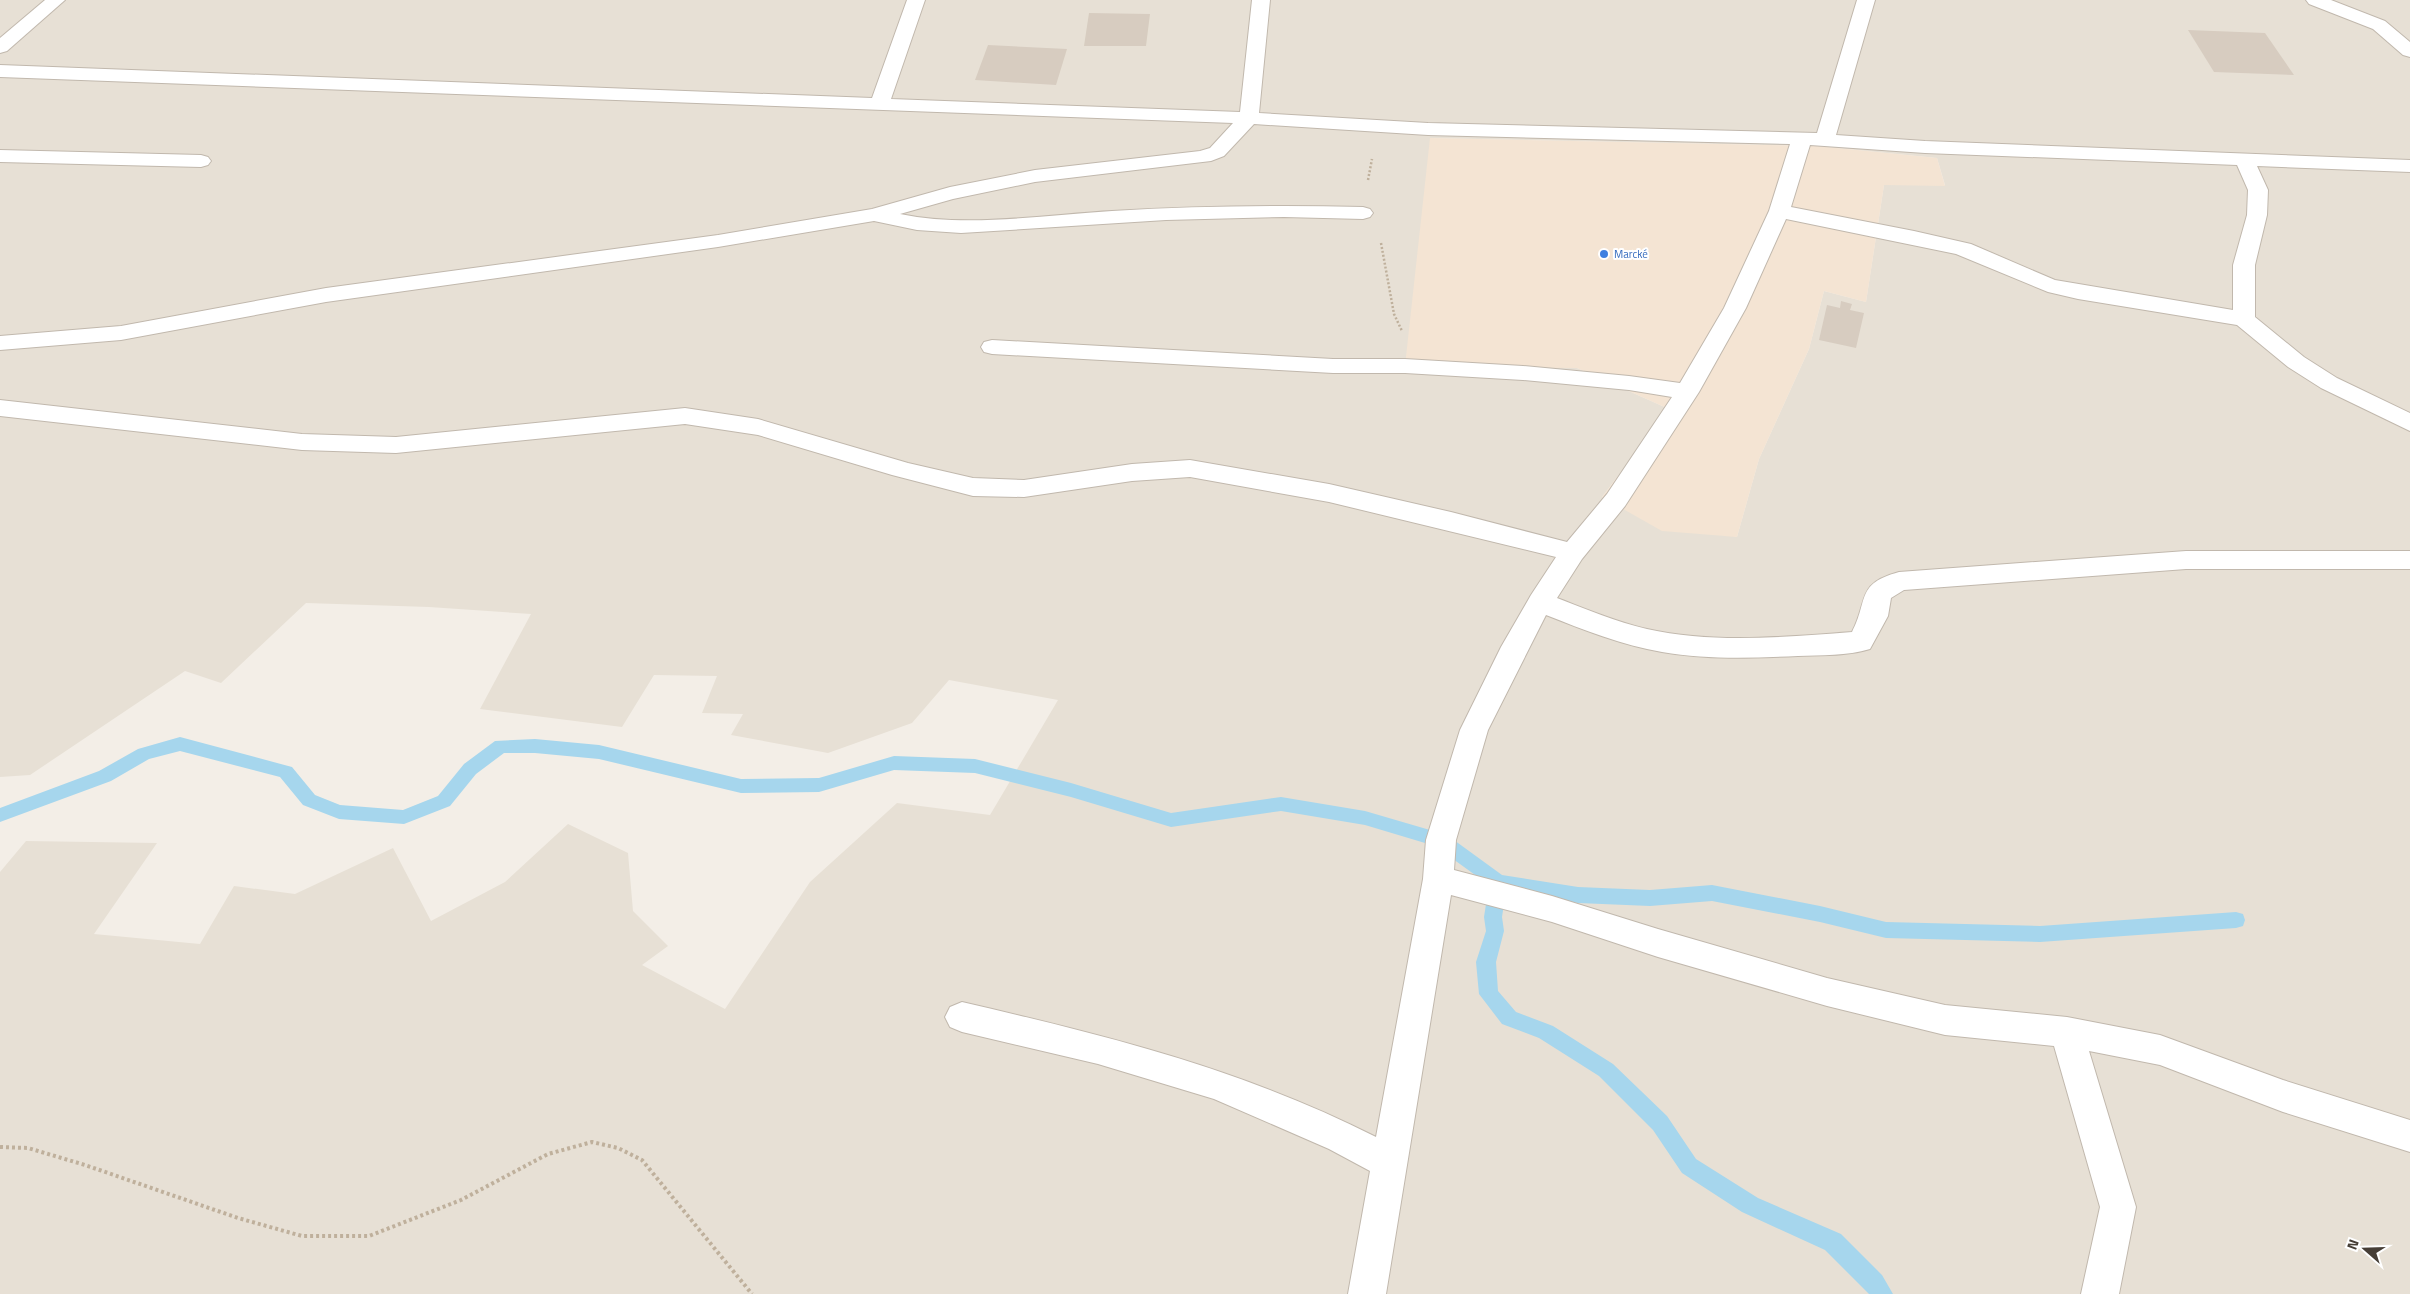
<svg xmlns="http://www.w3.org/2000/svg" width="2410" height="1294" viewBox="0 0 2410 1294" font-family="'Titillium Web',sans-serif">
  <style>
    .residential { fill: #e7e0d5; fill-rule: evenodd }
    .commercial { fill: #f4e4d3 }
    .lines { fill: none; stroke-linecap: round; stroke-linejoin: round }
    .stream { fill: #a6d6ed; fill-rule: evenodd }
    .building { fill: #d7ccc0 }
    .minor-casing { stroke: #c1b8ad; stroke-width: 2 }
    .path-far1 { stroke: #bfb09c; stroke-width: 2.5; stroke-dasharray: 2 2; stroke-linecap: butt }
    .path { stroke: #bfb09c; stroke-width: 4; stroke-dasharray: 3 3; stroke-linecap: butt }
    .minor { fill: #fff; fill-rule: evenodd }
    .shop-dot { fill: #3f7fe0; stroke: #fff; stroke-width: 2 }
    .labels { text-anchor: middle; stroke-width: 4; stroke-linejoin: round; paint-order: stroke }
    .far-shop-label { font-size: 11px; fill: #366cbe; stroke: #fff; text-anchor: start }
  </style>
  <rect width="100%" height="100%" fill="#f3eee7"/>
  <path class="residential" d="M0,0H2410V1294H0V872L26,841L157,843L94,934L200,944L234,886L295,894L393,848L431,921L505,882L568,824L628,853L633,911L668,946L642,965L725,1009L810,882L897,803L990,815L1058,700L949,680L912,723L828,753L731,735L743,714L702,713L717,676L654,675L622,727L480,709L531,614L429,607L306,603L221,683L185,671L30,775L0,777ZM1430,138L1817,146L1937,158L1945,185H1884L1866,302L1824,291L1809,349L1759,459L1737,537L1602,497L1669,409L1577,368Z"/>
  <path class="commercial" d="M1430,138L1817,146L1937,158L1945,186L1884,185L1866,302L1824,291L1809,349L1759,459L1737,537L1662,531L1602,497L1669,409L1577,368L1405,366Z"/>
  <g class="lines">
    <path class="stream" d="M180,737L292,767L315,795L340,805L403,810L438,796L464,764L495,741L535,739L599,745L741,779L819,778L894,756L975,759L1071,783L1171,813L1281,797L1365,811L1447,835L1502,875L1578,887L1650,890L1712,885L1820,906L1886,922L2040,926L2236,912L2243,914L2245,920L2243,926L2236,928L2040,942L1886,938L1820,922L1712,901L1650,906L1578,903L1506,891L1502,917L1504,931L1496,962L1498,991L1516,1012L1553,1026L1613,1064L1667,1116L1696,1159L1758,1198L1841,1234L1882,1275L1893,1294H1869L1825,1250L1742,1212L1682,1173L1653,1130L1599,1076L1539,1038L1502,1024L1479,994L1476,962L1486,931L1484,917L1489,885L1435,846L1365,825L1281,811L1171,827L1071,797L975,773L894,770L819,792L741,793L599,759L535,753H504L476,774L450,806L404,824L339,819L303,805L280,777L180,751L149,759L111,781L0,822V808L99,771L138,749Z"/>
  </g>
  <g class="building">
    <path d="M1089,13L1150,14L1146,46H1084Z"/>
    <path d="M2188,30L2265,33L2294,75L2214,72Z"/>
    <path d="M988,45L1067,49L1056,85L975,80Z"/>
    <path d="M1841,301L1852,304L1850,310L1864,313L1856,348L1819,340L1827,305L1840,308Z"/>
  </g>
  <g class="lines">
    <g class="minor-casing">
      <g id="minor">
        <path d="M45,0H65L7,51L0,53V38Z"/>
        <path d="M907,0H925L891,99L1240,112L1252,0H1270L1259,113L1428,123L1817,133L1857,0H1875L1836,135L1925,141L2410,160V172L2257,166L2268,190L2267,215L2255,265V317L2304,357L2337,378L2410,413V431L2321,388L2288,367L2237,325L2078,299L2048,292L1956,254L1786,219L1746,308L1699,392L1625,506L1582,559L1557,598C1586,609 1616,622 1647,629C1713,644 1784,637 1852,632C1869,600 1855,584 1899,572L2186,551H2410V569H2186L1904,590L1891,598L1888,616L1870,649C1847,656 1821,655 1798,656C1753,658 1707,660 1662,652C1622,645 1584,630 1546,615L1488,730L1456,840L1454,870L1552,896L1658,929L1827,978L1945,1005L2067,1017L2160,1035L2283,1080L2410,1120V1152L2283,1112L2160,1065L2089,1051L2136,1207L2119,1294H2081L2100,1207L2054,1046L1945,1035L1827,1006L1658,957L1552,922L1451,895L1386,1294H1348L1370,1171L1329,1149L1214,1099L1098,1064L962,1032L950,1027L945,1017L950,1007L962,1002C1105,1035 1245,1070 1376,1137L1423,879L1426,840L1460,730L1501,647L1531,595L1556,557L1329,502L1190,477L1132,481L1024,497L973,496L892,475L758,435L685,424L396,453L302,450L0,416V400L302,434L396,437L685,408L758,419L908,463L973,478L1024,480L1132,464L1190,460L1329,484L1451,512L1567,542L1607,494L1672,397L1629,390L1523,380L1405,373H1333L992,354L984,352L981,347L984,342L992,340L1333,359H1405L1523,366L1629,376L1680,383L1724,308L1769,211L1790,144L1428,135L1254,124L1224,156L1211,161L1035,182L953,199L900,214C967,228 1043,215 1112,211C1196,206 1279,205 1363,207L1370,209L1373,213L1370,217L1363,219L1284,217L1166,220L961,233L917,230L874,221L718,247L326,302L121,340L0,350V336L121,326L326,288L718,235L872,209L950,187L1035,170L1200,151L1210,148L1233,123L0,77V65L872,98ZM1810,145L1925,153L2237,165L2248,190L2247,215L2233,265V310L2055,280L1971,244L1914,231L1791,207Z"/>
        <path d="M2306,0H2331L2385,21L2410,42V57L2403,55L2373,29L2309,4Z"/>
        <path d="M0,150L201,155L208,157L211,161L208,165L201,167L0,162Z"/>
      </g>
    </g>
    <g class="path-far1">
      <path d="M1368,180L1372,159"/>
      <path d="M1381,243L1394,314L1402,331"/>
    </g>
    <path class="path" d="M0,1147L28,1148L85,1165L238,1218L302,1236H369L461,1200L548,1154L592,1142L618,1148L642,1160L752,1294"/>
    <use href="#minor" class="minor"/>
  </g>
  <circle class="shop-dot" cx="1604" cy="254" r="5"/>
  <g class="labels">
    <g class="far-shop-label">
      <text x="1614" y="258">Marcké</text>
    </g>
  </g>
  <g transform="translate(2365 1249) rotate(290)" stroke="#ffffff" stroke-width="4" paint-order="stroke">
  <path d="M0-4L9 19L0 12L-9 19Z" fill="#463e36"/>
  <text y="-8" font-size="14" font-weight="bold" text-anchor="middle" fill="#463e36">N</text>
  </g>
</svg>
